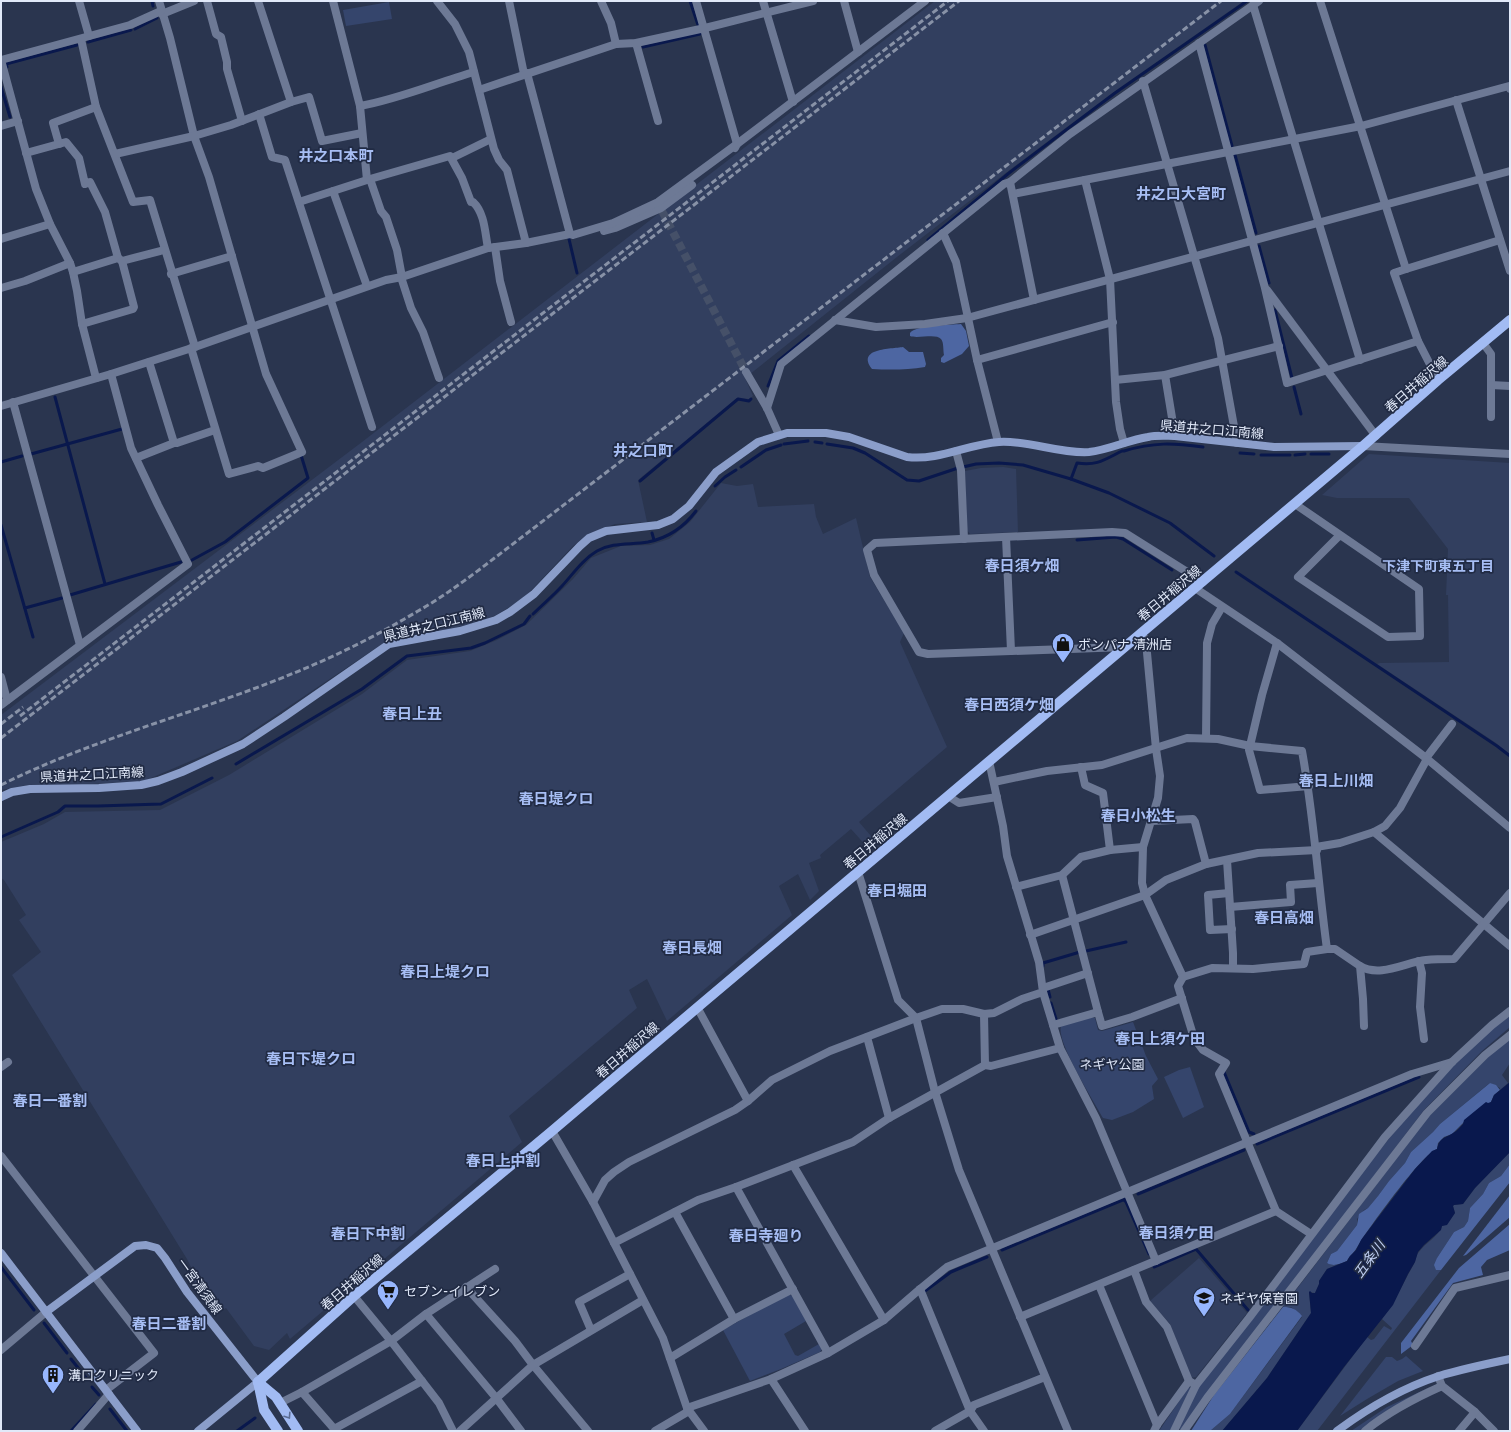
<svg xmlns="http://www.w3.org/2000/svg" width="1511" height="1432" viewBox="0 0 1511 1432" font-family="'IBM Plex Sans','Noto Sans JP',sans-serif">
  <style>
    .built { fill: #323f5f }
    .green { fill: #35456c }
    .forest { fill: #4d66a2 }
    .water { fill: #09184d }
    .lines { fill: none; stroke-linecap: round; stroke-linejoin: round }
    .stream { stroke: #09184d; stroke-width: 3 }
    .minor-tunnel { stroke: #455068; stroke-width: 8; stroke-dasharray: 8 4; stroke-linecap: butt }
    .minor { stroke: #6d7995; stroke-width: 8 }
    .secondary { stroke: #8b9eca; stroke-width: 8 }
    .primary { stroke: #a2bbf3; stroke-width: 10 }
    .rail { stroke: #8892a7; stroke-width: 3; stroke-dasharray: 6 3; stroke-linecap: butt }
    .oneway { stroke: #5b6c93 }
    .labels { text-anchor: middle; stroke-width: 3.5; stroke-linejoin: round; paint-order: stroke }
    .street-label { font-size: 13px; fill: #e1e9f9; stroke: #212b44 }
    .poi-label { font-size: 13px; fill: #e1e9f9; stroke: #212b44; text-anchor: start }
    .park-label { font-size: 13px; fill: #dce4f6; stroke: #212b44 }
    .neighbourhood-label { font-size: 14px; font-weight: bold; fill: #a7bef4; stroke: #212b44 }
    .water-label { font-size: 14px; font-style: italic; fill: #becef1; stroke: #212b44 }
    .quarter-label { font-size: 15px; font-weight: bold; fill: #a7bef4; stroke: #212b44 }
  </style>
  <rect width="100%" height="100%" fill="#2a354f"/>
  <g class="built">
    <path d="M935,1H1244L1114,92L1007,172L897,257L745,378L753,396L749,399L737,398L638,480L647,522L615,524L588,534L573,546L523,599L496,615L487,619L451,629L402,635L388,640L237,741L144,781L93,784L27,785L1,790V715L362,442Z"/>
    <path d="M1369,454L1510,463V755L1496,743L1377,664L1380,663L1449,662L1448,595H1446L1448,549L1409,498H1337L1322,495Z"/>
    <path d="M1003,467L1016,469L1018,532L970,534L967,530L965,471L981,468Z"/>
    <path d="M721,483L737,486L753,484L758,507L814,504L816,517L823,534L856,518L870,577L904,633L900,642L947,747L859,822L877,843L869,849L851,829L820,855L821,858L809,863L819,891L810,900L798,874L779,886L792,915L667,1021L647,979L629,990L637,1008L509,1116L522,1142L290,1339L287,1333L269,1350L254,1346L226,1308L217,1314L191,1279L195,1275L187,1259L12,975L41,952L19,920L26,915L4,880L1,878V842L44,824L65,812L160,810L229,775L362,694L407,660L470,651L497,640L526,625L573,579L591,558L621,546L650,545L669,539L690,522Z"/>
    <path d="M1199,1258L1247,1313L1196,1377L1191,1378L1170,1324L1150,1301Z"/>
  </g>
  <g class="green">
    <path d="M389,2L392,19L346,26L343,10Z"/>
    <path d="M1510,1015V1027L1482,1051L1424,1110L1181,1429H1180L1179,1427L1198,1388C1244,1328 1290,1267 1336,1207C1388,1139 1441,1068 1510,1015Z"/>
    <path d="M1091,1017L1095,1018L1098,1030L1102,1031L1133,1022L1146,1056L1158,1079L1152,1086L1154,1099L1133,1112L1112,1120L1103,1118C1094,1101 1056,1042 1061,1026Z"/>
    <path d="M1510,1038V1063L1502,1075L1508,1083L1500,1090V1088L1490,1083L1486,1086L1440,1124L1433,1132L1411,1152L1405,1163L1389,1181L1378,1196L1368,1208L1364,1210L1357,1219V1225L1337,1251L1331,1254L1327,1263L1331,1265H1337L1327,1269L1319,1281V1284L1315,1293L1309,1292L1311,1313L1267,1378L1222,1431H1210L1230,1414L1302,1317L1291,1307H1283L1428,1117L1487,1058Z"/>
    <path d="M1190,1067L1204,1107L1183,1118L1164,1077L1179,1070Z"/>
    <path d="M1510,1152V1164L1501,1176L1489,1183L1483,1194L1470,1208L1468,1221L1464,1227L1454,1232L1437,1258V1270H1441L1317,1431H1297L1367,1337L1371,1340L1374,1339L1384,1326L1391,1330L1392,1328L1382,1319C1395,1302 1403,1283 1414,1264C1416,1260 1416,1255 1419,1252C1425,1243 1439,1236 1442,1226L1447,1224L1455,1213L1453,1206L1454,1205L1463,1204L1475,1188Z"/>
    <path d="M787,1294L793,1296L806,1321L784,1334L795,1355L798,1356L819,1344L822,1349L820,1352L781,1369L750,1381L723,1330Z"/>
    <path d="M1406,1356L1423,1371L1398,1381L1367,1399L1340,1416L1386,1357H1392L1397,1361L1402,1359Z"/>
    <path d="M1191,1387L1170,1431H1159L1188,1388Z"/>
    <path d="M1430,1387L1389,1409L1359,1431H1351L1387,1407Z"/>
  </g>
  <g class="forest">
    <path d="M961,324L966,331L969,346L962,354L944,363L941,362V358L944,355C943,351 944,342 941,339C936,333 918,339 910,336V333C916,325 951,325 961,324Z"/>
    <path d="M903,347L909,352H923L926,364L925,367C907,370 889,370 872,369C856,348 891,349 903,347Z"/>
    <path d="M1490,1083L1496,1085L1500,1090L1494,1095L1491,1102L1464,1122L1452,1134L1444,1137L1438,1143L1437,1149C1421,1155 1374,1222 1362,1239C1360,1242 1358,1246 1356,1249C1353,1254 1349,1256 1347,1261C1339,1264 1334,1267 1327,1263L1331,1254L1337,1251L1357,1225L1359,1214L1368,1208L1378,1196L1389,1181L1405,1163L1411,1152L1433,1132L1440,1124Z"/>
    <path d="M1510,1164V1182L1441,1270H1436L1434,1265L1437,1258L1454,1232L1464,1227L1468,1221L1470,1208L1483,1194L1489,1183L1501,1176Z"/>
    <path d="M1510,1195V1217L1466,1255L1463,1256Z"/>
    <path d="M1510,1224V1250L1487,1260L1481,1267L1483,1275L1453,1283L1411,1341L1413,1345L1401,1354V1343L1459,1268Z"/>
    <path d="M1283,1307C1292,1307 1296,1309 1302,1316L1230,1414L1210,1431H1191L1214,1395Z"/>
  </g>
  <path class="water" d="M1510,1082V1152L1475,1188L1463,1204L1454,1205L1453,1206L1455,1213L1447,1225L1442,1226L1441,1230L1424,1245L1418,1252L1415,1262L1408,1274L1393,1305L1344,1367L1297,1431H1222L1267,1378L1311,1313L1309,1292L1310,1291L1312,1293H1315L1319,1284V1281L1327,1269L1347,1261L1350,1256L1356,1250L1361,1240L1415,1169L1432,1151L1437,1149C1440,1137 1444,1139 1453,1133C1457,1131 1460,1127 1463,1124L1464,1120L1486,1102L1488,1103L1491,1102L1494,1095Z"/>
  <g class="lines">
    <g class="stream">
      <path d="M152,1L153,6"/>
      <path d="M690,1L698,25"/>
      <path d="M135,29L157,18"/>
      <path d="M88,42L131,30"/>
      <path d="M1205,45L1232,146"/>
      <path d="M643,47L700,34"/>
      <path d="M7,67L6,64L77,45"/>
      <path d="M1,87L10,117"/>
      <path d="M1235,155L1256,233"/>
      <path d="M569,239L577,273"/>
      <path d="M928,240L1009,173L1115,93L1247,1"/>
      <path d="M1259,246L1269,283"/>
      <path d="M1275,310L1292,378"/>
      <path d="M768,386L778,361L809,336"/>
      <path d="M1294,387L1301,414"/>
      <path d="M55,397L105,584"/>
      <path d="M815,442L822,443"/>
      <path d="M784,444L808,441"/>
      <path d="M827,444L853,448L865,453L907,480L919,481L958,468"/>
      <path d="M1240,453L1254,454"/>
      <path d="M31,454L122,429"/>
      <path d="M1311,454H1329"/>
      <path d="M1261,455H1290"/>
      <path d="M1295,455L1305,454"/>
      <path d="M1,462L22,456"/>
      <path d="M741,467L766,450L781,445"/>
      <path d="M963,467L976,464L999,463L1023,465L1071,479L1109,493L1170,523L1214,556"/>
      <path d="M1071,479L1077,463C1097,466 1104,460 1122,451H1124C1154,442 1173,443 1203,447"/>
      <path d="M640,481L738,399L749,401L751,399"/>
      <path d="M715,486L725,477L736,470"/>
      <path d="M1,525L33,637"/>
      <path d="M652,533L654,540"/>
      <path d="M1077,540L1116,537L1123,539L1172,570"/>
      <path d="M192,560L225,542L308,478L301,455"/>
      <path d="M1236,572L1497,746L1510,756"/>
      <path d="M1181,575L1186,579L1183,582"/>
      <path d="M70,595L181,562"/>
      <path d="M25,608L62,598"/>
      <path d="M533,614C543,604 553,596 562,586C573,574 583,559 597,551C613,542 630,545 648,542C668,538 684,527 696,511"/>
      <path d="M236,764L362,689L407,656L471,648L485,643L524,624L530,616"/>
      <path d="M1,837L58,812L65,806H98L161,804L212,778"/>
      <path d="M1086,951L1126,942"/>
      <path d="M1043,966V963L1080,952"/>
      <path d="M1048,989L1050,997"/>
      <path d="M1051,1003L1056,1019"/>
      <path d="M1224,1072L1249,1132L1254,1134"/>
      <path d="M1257,1144L1419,1077"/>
      <path d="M1138,1194L1244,1150"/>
      <path d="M1124,1200L1126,1202L1149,1254"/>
      <path d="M1002,1250L1125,1199"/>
      <path d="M1,1267L34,1310"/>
      <path d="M1154,1267L1196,1249L1248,1310"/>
      <path d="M925,1291L951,1272L987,1257"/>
      <path d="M44,1323L67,1353"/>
      <path d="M71,1359L87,1379"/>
      <path d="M92,1387L99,1395"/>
      <path d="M110,1409L127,1431"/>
      <path d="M71,1431L96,1404"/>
      <path d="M237,1431L255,1418"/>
    </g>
    <path class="minor-tunnel" d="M662,211L746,372"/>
    <g class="minor">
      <path d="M79,1L89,36"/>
      <path d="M159,1L170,38L194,136L209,177L266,374L302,452L263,468L258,466L229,474L191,348"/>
      <path d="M207,1L216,34L221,37L227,62V69L242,121"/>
      <path d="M333,1L360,106L367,180L370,179L381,211L386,217L397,250L402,277"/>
      <path d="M437,1L455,24L469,52L494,149L499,160L507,170L526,243"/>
      <path d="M509,1L524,74"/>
      <path d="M601,1L611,23L616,44"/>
      <path d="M696,1L737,144L735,148"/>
      <path d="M763,1L793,102"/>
      <path d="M844,1L858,52"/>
      <path d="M1320,1L1406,269L1394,273L1418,341L1438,380"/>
      <path d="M1253,5L1360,360"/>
      <path d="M162,14L194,1"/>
      <path d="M81,39L96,107L133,202L150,200L195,347"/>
      <path d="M636,43L658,121"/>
      <path d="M1199,43L1265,288L1287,383L1418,341"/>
      <path d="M1,60L36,189L50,224L70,263L73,272L77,291L82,324L96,378"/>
      <path d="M1,60L130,25L161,11"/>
      <path d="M527,73L570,234"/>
      <path d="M1143,81L1218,338L1237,443"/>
      <path d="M479,90L616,44L636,43L705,28L813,1"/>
      <path d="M1456,100L1510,271"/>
      <path d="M291,102L309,97L322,141L362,133"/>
      <path d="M360,106C399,99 436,83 474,72"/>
      <path d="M259,114L272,157L285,160L372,427"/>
      <path d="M1,126L18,121"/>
      <path d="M59,144L53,123L96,107"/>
      <path d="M26,153L66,142L79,158L85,184L90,182L105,212L118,258"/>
      <path d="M115,154L194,136L231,125L291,102L258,1"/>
      <path d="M452,158L491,139"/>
      <path d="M370,179L450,156L462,178L471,202H473C485,213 485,234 488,248"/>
      <path d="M367,180L333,191L367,286"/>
      <path d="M1085,180L1110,279L1116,402L1120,429L1124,443"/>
      <path d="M1010,182L1070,134L1259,1"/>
      <path d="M1013,194L1361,126L1509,86L1510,89"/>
      <path d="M299,202L333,191"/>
      <path d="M604,231L615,228L661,208L692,185"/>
      <path d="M943,233L956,262L977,360L998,442"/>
      <path d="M1,239L50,224"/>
      <path d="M495,247L500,281L511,322"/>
      <path d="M1406,269L1500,240"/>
      <path d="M73,272L118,258L122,261L164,250"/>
      <path d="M171,274L232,256"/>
      <path d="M401,277L411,308L423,332L439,378"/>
      <path d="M1,288L25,281L70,263"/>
      <path d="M1267,290L1376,436"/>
      <path d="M835,320L876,327L925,324L967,318L1510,171"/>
      <path d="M82,324L133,309L134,307L122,261"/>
      <path d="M1483,343L1491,354V417"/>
      <path d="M977,360L1113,322"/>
      <path d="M149,362L174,443H177L215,430"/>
      <path d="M746,372L767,408L779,435"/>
      <path d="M1165,375L1175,436"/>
      <path d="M1115,380L1165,375L1279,346"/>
      <path d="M1491,385L1510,386"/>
      <path d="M13,402L80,645"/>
      <path d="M1,406L111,374L195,347L386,280L402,277L488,248L526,243L570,234L573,235L613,223L658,202L737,144L925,1"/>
      <path d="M767,408L781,364L1004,184L1010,182L1034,300"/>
      <path d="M1363,446L1510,454"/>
      <path d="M956,451L961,470L964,539"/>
      <path d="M136,458L174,443"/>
      <path d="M1295,504L1419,589L1420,636L1388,637L1298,577L1340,535"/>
      <path d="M1006,537L1011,651"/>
      <path d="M1195,588L1277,643L1426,758L1510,828"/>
      <path d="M1142,633L1146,642L1156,749L1160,776L1158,798L1143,847L1142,883L1145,895L1183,977L1178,986L1194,1038L1203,1050L1226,1063L1219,1074L1276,1211L1311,1234"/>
      <path d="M1277,643L1262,695L1249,750L1260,790L1309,786"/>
      <path d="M1125,647L928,654L919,652L874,575L867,550L875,543L1112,532L1125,533L1203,582"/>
      <path d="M1,677L7,700"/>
      <path d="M1,705L188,564L158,505L131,448L111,374"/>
      <path d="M1206,738L1207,643L1212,624L1222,607"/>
      <path d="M1426,758L1452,724"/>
      <path d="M1081,767L1085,785L1103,793L1110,850"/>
      <path d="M994,782L1047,771L1102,765L1187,738L1218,739L1250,746L1302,751C1314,817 1318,883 1327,949H1335L1360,966L1363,999L1364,1026"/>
      <path d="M948,796L959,803L997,797"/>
      <path d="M1152,821L1193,819L1195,822L1206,864"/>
      <path d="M1374,832L1385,826L1400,808L1427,759"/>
      <path d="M1316,847L1340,843L1374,832L1510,946"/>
      <path d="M1227,860L1233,953V968"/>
      <path d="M858,872L898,1000L916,1018L935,1092L959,1170L1068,1431"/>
      <path d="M1062,875L1098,1012"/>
      <path d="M1016,887L1062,875L1081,857L1110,850L1143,847"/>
      <path d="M1229,893L1208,895L1210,930L1232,929"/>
      <path d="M1230,907L1291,902L1290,885L1318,883"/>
      <path d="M1030,935L1145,895L1166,880L1206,864L1258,853L1317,850"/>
      <path d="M1419,961L1422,973L1420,1007L1424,1039"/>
      <path d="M1360,966C1380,978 1406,962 1426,960C1435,959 1445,959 1454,959L1510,893"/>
      <path d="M1183,977L1212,968L1253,969L1304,964L1307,952L1327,949"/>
      <path d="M1043,988L1088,973"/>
      <path d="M1043,992L1060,1048L1096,1118L1156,1261"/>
      <path d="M697,1007L748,1101"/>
      <path d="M984,1014L985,1065"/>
      <path d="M1053,1025L1098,1012L1102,1026L1132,1017L1182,998"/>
      <path d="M867,1037L889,1118"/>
      <path d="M1,1067L8,1062"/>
      <path d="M552,1131L593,1202L663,1338L687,1408L704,1431"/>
      <path d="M1,1156L154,1353L106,1390"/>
      <path d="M793,1165L884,1320"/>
      <path d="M593,1202L605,1180L614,1172L629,1162L735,1110L748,1101L772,1080L830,1051L916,1018L942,1009H963L984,1014L994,1013L1022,999L1043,992L1039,962L1007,856L1003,826L989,761"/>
      <path d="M675,1212L734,1319"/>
      <path d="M614,1243L698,1200L736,1187"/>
      <path d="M1134,1270L1146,1302L1167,1327L1189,1381L1196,1385"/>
      <path d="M1099,1285L1157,1425"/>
      <path d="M466,1287L515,1341L533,1365L588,1431"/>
      <path d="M920,1289L970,1411L984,1431"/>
      <path d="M354,1296L391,1341L439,1403L453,1431"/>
      <path d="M426,1314L497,1399L521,1431"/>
      <path d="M1020,1317L1276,1211"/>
      <path d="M591,1330L579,1302L630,1274"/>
      <path d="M1415,1346L1455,1288L1510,1275"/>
      <path d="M1,1350L46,1312"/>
      <path d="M828,1353L736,1187L853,1142L889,1118L985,1065L991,1066L1060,1048"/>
      <path d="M670,1358L734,1319L793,1289"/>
      <path d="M1438,1376L1442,1386L1475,1412L1494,1431"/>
      <path d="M771,1379L805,1431"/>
      <path d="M302,1392L391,1341L426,1314L495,1269"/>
      <path d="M280,1403L302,1392L336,1431"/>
      <path d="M687,1408L771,1379L828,1353L884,1320L920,1289L947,1267L1412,1074L1452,1062"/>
      <path d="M334,1429L422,1381"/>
      <path d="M77,1431L109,1394"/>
      <path d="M460,1431L533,1365L643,1300"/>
      <path d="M655,1431L689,1411"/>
      <path d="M935,1431L970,1411L974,1405L1045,1377"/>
      <path d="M1154,1431L1157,1425L1189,1381"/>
      <path d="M1174,1431L1196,1385L1249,1318L1385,1137L1452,1062L1492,1025L1510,1011"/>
      <path d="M1184,1431L1207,1398L1427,1113L1485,1055L1510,1035"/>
      <path d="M1365,1431C1388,1412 1415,1398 1442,1386"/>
      <path d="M1459,1431L1475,1412"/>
    </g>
    <g class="secondary">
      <path d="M1,797L12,792L30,789L99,788L141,785L158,781L182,772L243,744L284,717L389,644L460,631L496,620L510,612L534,594L580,546L589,538L606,531L658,525L673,519L689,506L716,472L758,442L787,433H826L849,437L907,457C939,461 968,444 999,442C1029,440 1059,454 1089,452C1109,450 1128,440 1148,437C1157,435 1166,436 1175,436L1274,447L1363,446"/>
      <path d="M1,1253L137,1431"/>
      <path d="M46,1312L135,1246L146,1245L157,1248L165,1258L187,1292L258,1382L198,1431"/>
      <path d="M1337,1431C1368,1408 1402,1388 1439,1376C1462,1369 1486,1364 1510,1359"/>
    </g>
    <g class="primary">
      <path d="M258,1382L354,1296L552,1131L705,1001L1363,446L1438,380L1510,320"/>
      <path d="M258,1382L276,1397L298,1431"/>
      <path d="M258,1382L264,1410L278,1431"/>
    </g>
    <g class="rail">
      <path d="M20,716L948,1"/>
      <path d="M1,724L23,707"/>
      <path d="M1,738L959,1"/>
      <path d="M1,785C95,738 197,713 294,673C336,656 378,635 418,611C450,593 480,569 509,547L1221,1"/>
    </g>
  </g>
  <defs><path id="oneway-chevron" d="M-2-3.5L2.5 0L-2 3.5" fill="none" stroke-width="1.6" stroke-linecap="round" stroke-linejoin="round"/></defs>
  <use class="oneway" href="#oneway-chevron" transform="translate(288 1416) rotate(57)"/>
  <defs>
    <g id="shop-pin" transform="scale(1.15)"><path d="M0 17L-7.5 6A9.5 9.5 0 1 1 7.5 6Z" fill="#97b6fd" stroke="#212b44"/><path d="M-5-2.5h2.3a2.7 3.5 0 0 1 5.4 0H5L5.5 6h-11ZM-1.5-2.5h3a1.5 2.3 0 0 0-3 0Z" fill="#111"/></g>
    <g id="supermarket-pin" transform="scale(1.15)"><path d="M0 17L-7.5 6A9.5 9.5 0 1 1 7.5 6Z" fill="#97b6fd" stroke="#212b44"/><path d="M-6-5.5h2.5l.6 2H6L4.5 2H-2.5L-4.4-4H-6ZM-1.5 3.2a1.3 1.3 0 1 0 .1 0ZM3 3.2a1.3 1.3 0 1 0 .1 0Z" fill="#111"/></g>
    <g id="school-pin" transform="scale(1.15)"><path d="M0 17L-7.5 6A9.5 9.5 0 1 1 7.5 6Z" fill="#97b6fd" stroke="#212b44"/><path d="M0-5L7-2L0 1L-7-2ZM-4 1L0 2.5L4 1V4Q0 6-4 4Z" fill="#111"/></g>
    <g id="building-pin" transform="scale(1.15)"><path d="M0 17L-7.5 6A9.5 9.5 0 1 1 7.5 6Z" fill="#97b6fd" stroke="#212b44"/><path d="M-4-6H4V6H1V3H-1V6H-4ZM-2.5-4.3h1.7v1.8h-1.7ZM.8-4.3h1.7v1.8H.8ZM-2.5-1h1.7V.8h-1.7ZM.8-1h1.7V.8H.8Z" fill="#111"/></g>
  </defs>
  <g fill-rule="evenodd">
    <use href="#shop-pin" x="1063" y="644"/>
    <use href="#supermarket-pin" x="388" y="1291"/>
    <use href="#school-pin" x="1204" y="1298"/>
    <use href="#building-pin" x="53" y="1375"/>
  </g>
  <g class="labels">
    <g class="street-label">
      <text transform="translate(1416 384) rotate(-41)" y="5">春日井稲沢線</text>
      <text transform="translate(1212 429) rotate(5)" y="5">県道井之口江南線</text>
      <text transform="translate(1169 593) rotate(-40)" y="5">春日井稲沢線</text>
      <text transform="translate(434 624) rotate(-14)" y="5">県道井之口江南線</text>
      <text transform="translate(92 774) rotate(-3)" y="5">県道井之口江南線</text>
      <text transform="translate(875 841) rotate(-40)" y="5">春日井稲沢線</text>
      <text transform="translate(627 1050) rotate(-41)" y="5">春日井稲沢線</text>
      <text transform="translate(352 1282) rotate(-41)" y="5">春日井稲沢線</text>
      <text transform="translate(200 1286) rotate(54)" y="5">一宮清須線</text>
    </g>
    <g class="poi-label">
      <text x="1078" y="649">ボンパナ 清洲店</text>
      <text x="404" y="1296">セブン-イレブン</text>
      <text x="1220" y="1303">ネギヤ保育園</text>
      <text x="68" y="1380">溝口クリニック</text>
    </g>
    <g class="park-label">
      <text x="1112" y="1069">ネギヤ公園</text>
    </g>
    <g class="neighbourhood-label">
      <text x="1438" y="571">下津下町東五丁目</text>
    </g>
    <g class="water-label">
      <text transform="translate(1369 1259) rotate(-54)" y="5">五条川</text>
    </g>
    <g class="quarter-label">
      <text x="336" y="161">井之口本町</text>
      <text x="1181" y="199">井之口大宮町</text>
      <text x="643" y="456">井之口町</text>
      <text x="1022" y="571">春日須ケ畑</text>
      <text x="1009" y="710">春日西須ケ畑</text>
      <text x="412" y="719">春日上丑</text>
      <text x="1336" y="786">春日上川畑</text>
      <text x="556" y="804">春日堤クロ</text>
      <text x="1138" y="821">春日小松生</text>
      <text x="897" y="896">春日堀田</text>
      <text x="1284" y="923">春日高畑</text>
      <text x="692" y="953">春日長畑</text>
      <text x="445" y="977">春日上堤クロ</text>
      <text x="1160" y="1044">春日上須ケ田</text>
      <text x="311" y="1064">春日下堤クロ</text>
      <text x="50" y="1106">春日一番割</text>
      <text x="503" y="1166">春日上中割</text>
      <text x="1176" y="1238">春日須ケ田</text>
      <text x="368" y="1239">春日下中割</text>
      <text x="766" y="1241">春日寺廻り</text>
      <text x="169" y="1329">春日二番割</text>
    </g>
  </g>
  <rect width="1511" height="1432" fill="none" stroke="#e1e9f9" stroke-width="4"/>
</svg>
